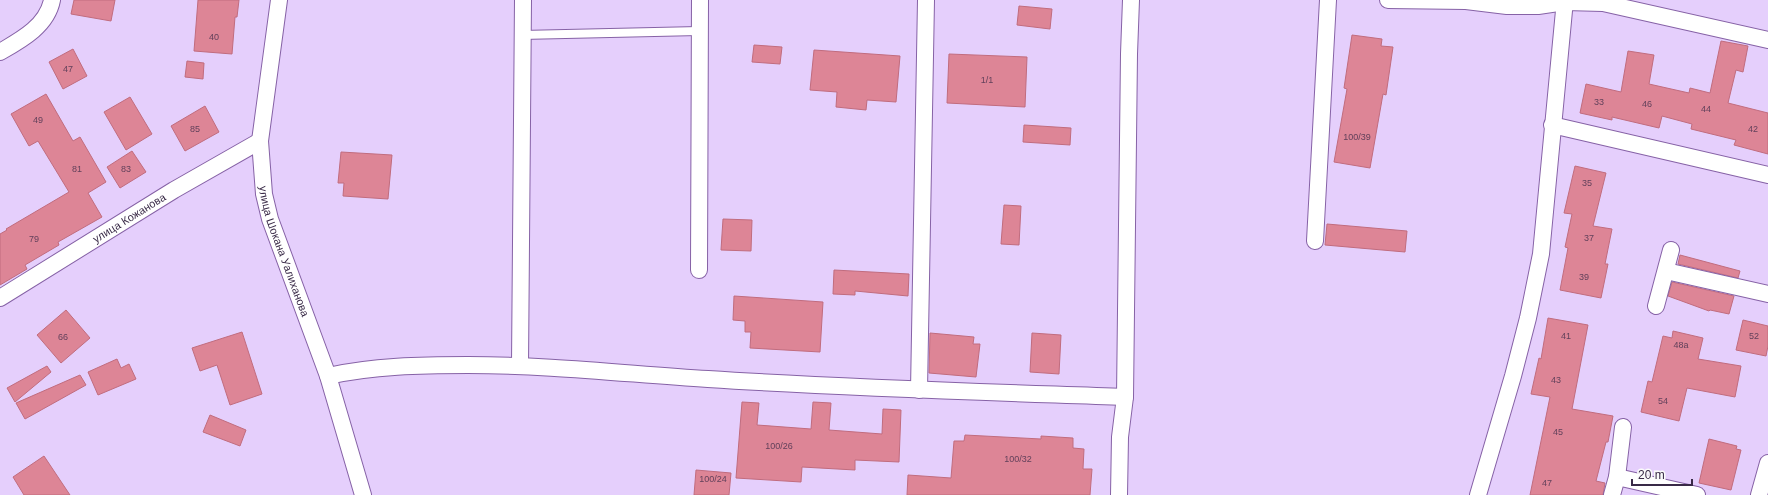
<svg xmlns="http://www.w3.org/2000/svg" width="1768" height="495" viewBox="0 0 1768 495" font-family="Helvetica,sans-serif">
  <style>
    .building { fill: #dd8596; stroke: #c16c7e }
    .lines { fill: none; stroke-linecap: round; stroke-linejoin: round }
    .service-casing { stroke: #8662a6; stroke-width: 10 }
    .minor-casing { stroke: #8662a6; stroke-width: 18 }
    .service { stroke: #fff; stroke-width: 8 }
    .minor { stroke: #fff; stroke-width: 16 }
    .labels { text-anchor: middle; stroke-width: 3.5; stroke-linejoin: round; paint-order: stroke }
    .number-label { font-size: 9px; fill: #62415b }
    .street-label { font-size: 11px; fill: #392a47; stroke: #fbfbfb }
  </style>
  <rect width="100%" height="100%" fill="#e5cffc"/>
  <g class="building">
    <path d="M74,0H115L111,21L71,14Z"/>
    <path d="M198,0H239L237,17H235L232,54L194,51Z"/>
    <path d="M1019,6L1052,9L1050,29L1017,25Z"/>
    <path d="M1352,35L1382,39L1381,46L1393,47L1386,95L1383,94L1370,168L1334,162L1347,89L1344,88Z"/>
    <path d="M1721,41L1748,46L1743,72L1736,70L1728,103L1768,113V154L1734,145L1736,140L1691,129L1692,124L1662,116L1659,128L1612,117V120L1580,113L1586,84L1621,92L1628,51L1654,55L1649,84L1689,93L1690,88L1710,93Z"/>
    <path d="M754,45L782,47L780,64L752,62Z"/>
    <path d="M73,49L87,76L63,89L49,62Z"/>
    <path d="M814,50L900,56L896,102L867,100L866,110L836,107L837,92L810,90Z"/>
    <path d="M949,54L1027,57L1025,107L947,103Z"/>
    <path d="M187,61L204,63L203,79L185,77Z"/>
    <path d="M46,94L73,141L80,137L106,182L88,193L102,217L58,242L59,245L25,265L27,269L0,285V234L7,230L6,229L69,192L38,141L29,146L11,114Z"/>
    <path d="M130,97L152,134L126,150L104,112Z"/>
    <path d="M205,106L219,132L185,151L171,126Z"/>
    <path d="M1024,125L1071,128L1070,145L1023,142Z"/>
    <path d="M132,151L146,172L120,188L107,167Z"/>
    <path d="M341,152L392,155L388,199L343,196L344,183H338Z"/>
    <path d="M1575,166L1606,173L1593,226L1612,229L1605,264H1608L1601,298L1560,290L1568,248L1565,247L1572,214L1564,213Z"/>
    <path d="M1004,205L1021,206L1019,245L1001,244Z"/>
    <path d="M723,219L752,220L751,251L721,250Z"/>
    <path d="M1327,224L1407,231L1405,252L1325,245Z"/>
    <path d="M1680,255L1740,271L1738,278L1678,264Z"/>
    <path d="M834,270L909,274L908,296L855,291V295L833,294Z"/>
    <path d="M1672,282L1734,296L1729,314L1710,310L1709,311L1668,296Z"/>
    <path d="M734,296L823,302L820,352L750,348L751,332H745V321L733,320Z"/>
    <path d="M66,310L90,338L61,363L37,335Z"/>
    <path d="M1548,318L1588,325L1572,409L1613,416L1608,442H1606L1596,481L1605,483L1603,495H1530L1550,397L1531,394L1539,358L1541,359Z"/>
    <path d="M1743,320L1768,326V346L1766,356L1736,350Z"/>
    <path d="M1673,331L1703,338L1698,359L1741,366L1735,397L1687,388L1679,421L1641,412L1648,381L1652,382L1663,336L1672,338Z"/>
    <path d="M242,332L262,394L230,405L217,365L200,371L192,348Z"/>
    <path d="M930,333L974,337L973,344H980L976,377L929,373Z"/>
    <path d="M1032,333L1061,335L1059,374L1030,372Z"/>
    <path d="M117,359L121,368L129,364L136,379L98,395L88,372Z"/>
    <path d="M47,366L51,372L15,402L7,388Z"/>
    <path d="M80,375L86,385L25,419L16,403Z"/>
    <path d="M742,402L759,403L757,425L811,429L813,402L831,403L829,430L882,434L883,409L901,410L899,462L855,460V470L802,467L801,482L736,478Z"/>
    <path d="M210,415L246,430L240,446L203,432Z"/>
    <path d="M965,435L1041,439V436L1073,438V448L1084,449L1083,469H1092L1090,495H907L908,475L951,478L954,441H964Z"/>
    <path d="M1709,439L1737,446L1736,449L1741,450L1731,490L1699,483Z"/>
    <path d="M44,456L70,495H24L13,477Z"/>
    <path d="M696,470L731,473L729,495H694Z"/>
  </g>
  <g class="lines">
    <g class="service-casing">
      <path id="service" d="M521,35L699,31"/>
    </g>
    <g class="minor-casing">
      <g id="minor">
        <path id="s1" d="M279,0L260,141L264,194L270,219L328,376L363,495"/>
        <path d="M1388,0L1466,1L1507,6H1538L1565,2L1603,3L1768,40"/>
        <path d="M0,52C21,40 47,26 52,0"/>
        <path d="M1552,125L1768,175"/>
        <path d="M1315,241L1328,0"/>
        <path d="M699,270L700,0"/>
        <path d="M1666,271L1768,294"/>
        <path id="s2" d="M0,298L174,190L260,141"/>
        <path d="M1656,306L1671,250"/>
        <path d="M520,365L523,0"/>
        <path d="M328,376C373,366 421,365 468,365C548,365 628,374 708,379C847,388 986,392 1125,397"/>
        <path d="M919,390L926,0"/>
        <path d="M1617,477L1697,495"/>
        <path d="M1119,495L1120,437L1125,397L1129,54L1131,0"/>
        <path d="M1478,495L1513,376L1528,318L1541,254L1565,0"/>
        <path d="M1612,495L1617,477L1623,427"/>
        <path d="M1759,495L1768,463"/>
      </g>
    </g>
    <use href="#service" class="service"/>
    <use href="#minor" class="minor"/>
  </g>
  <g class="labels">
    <g class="number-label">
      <text x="214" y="40">40</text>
      <text x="68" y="72">47</text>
      <text x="987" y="83">1/1</text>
      <text x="1599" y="105">33</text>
      <text x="1647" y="107">46</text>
      <text x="1706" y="112">44</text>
      <text x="38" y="123">49</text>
      <text x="195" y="132">85</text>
      <text x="1753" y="132">42</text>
      <text x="1357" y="140">100/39</text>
      <text x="77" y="172">81</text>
      <text x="126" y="172">83</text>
      <text x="1587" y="186">35</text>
      <text x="1589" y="241">37</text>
      <text x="34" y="242">79</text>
      <text x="1584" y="280">39</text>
      <text x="1566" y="339">41</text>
      <text x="1754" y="339">52</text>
      <text x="63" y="340">66</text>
      <text x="1681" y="348">48а</text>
      <text x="1556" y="383">43</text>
      <text x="1663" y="404">54</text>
      <text x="1558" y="435">45</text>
      <text x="779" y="449">100/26</text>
      <text x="1018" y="462">100/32</text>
      <text x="713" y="482">100/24</text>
      <text x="1547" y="486">47</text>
    </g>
    <g class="street-label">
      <text dy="4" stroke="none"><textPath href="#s2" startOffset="152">улица Кожанова</textPath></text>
      <text dy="4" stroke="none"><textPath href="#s1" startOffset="256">улица Шокана Уалиханова</textPath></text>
    </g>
  </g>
  <path d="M1632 479v6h60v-6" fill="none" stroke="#392a47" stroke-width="2"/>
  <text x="1638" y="479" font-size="12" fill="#392a47" stroke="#fbfbfb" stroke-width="3" paint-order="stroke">20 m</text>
</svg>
